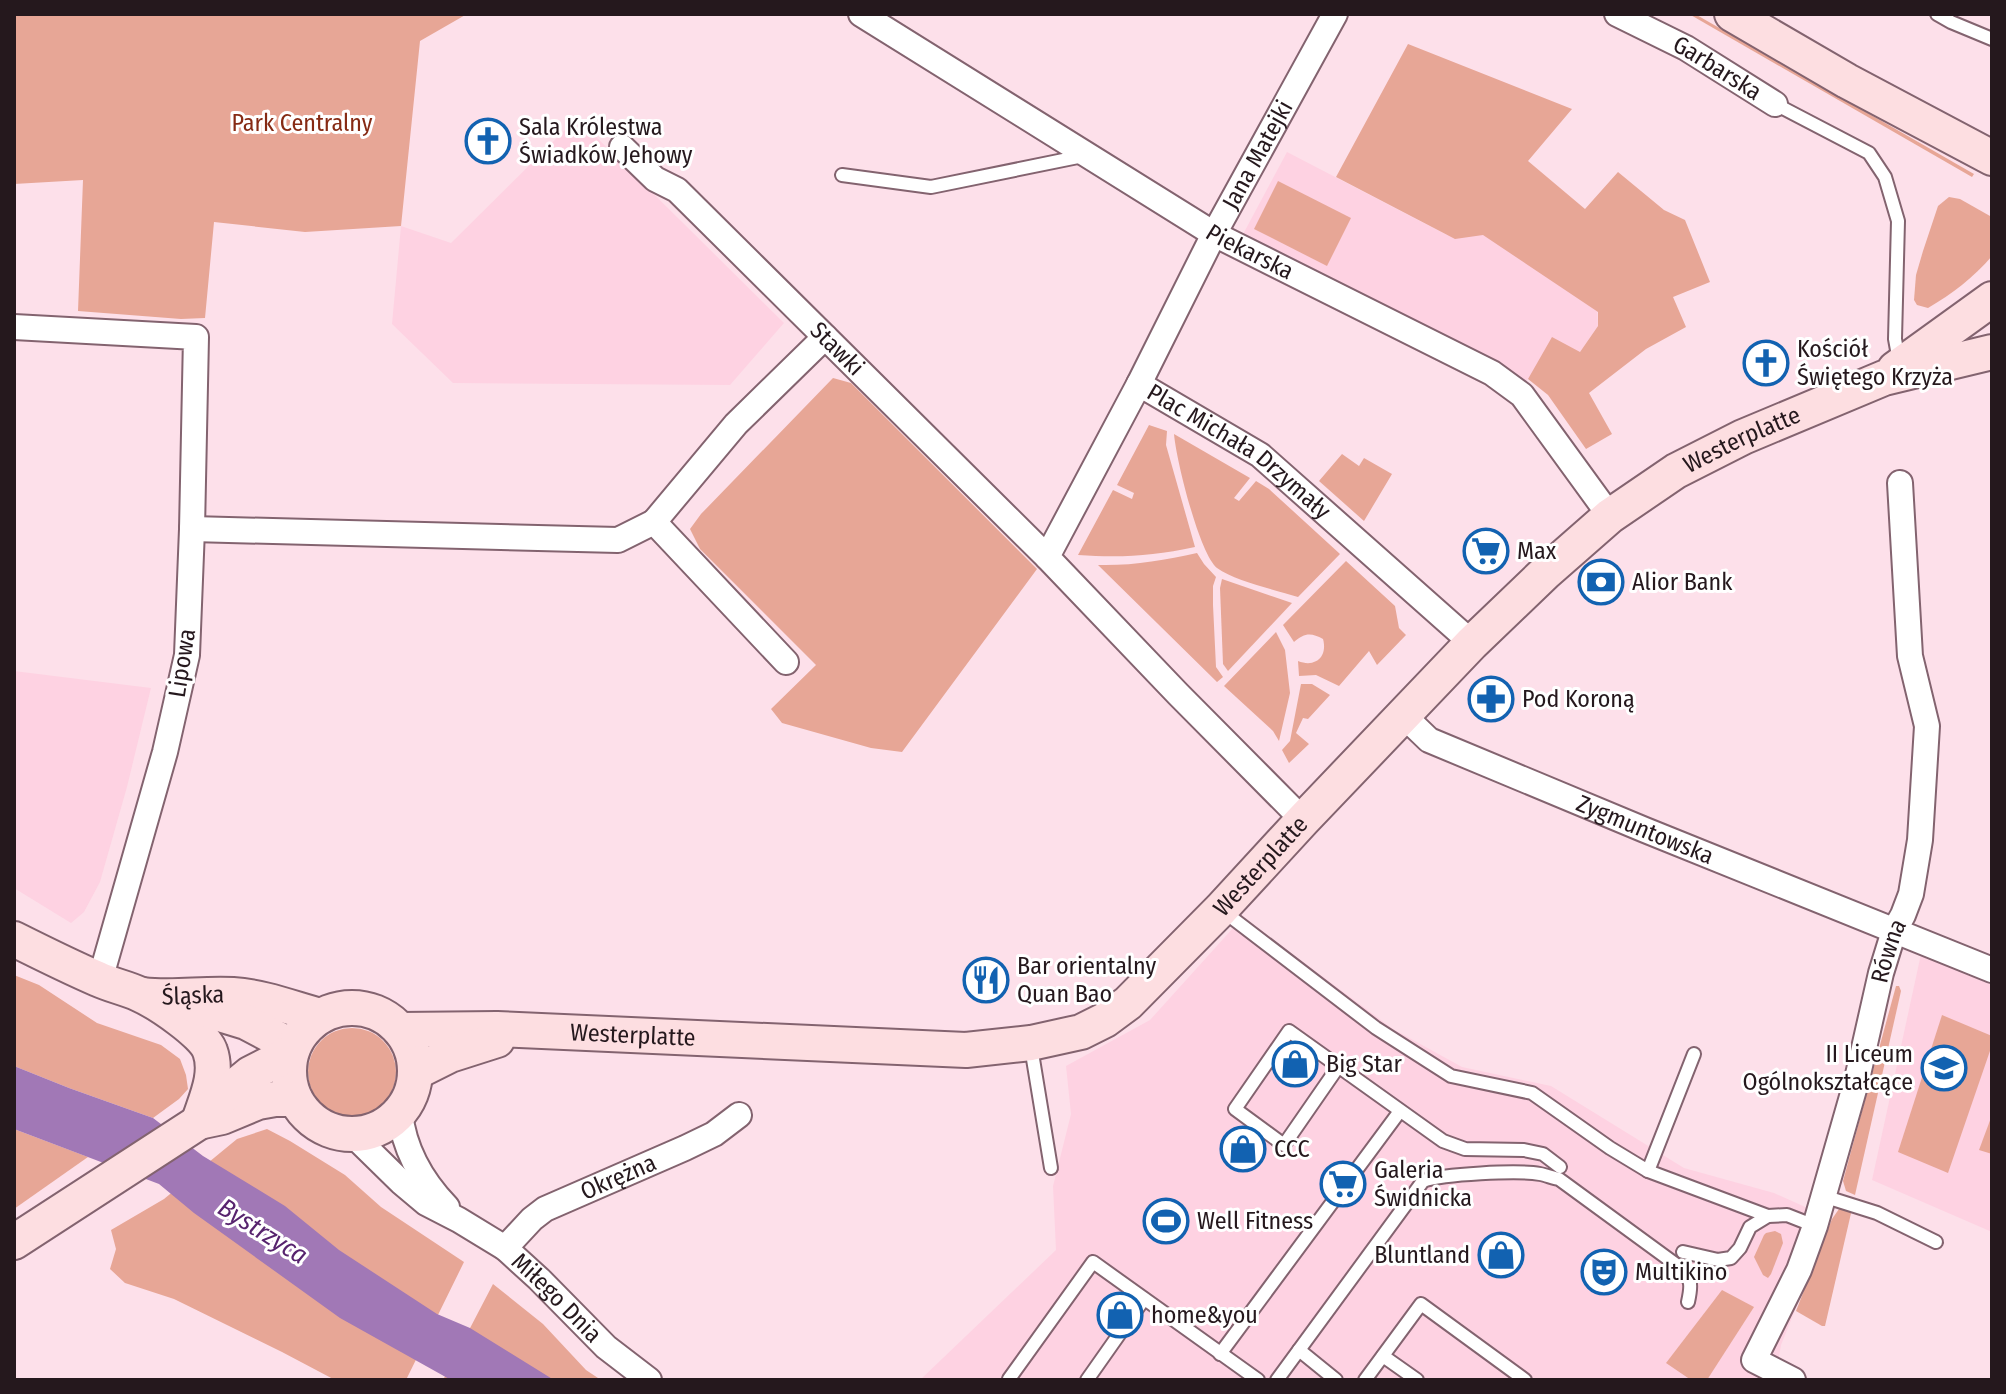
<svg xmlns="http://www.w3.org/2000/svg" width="2006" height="1394" viewBox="0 0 2006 1394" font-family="'Fira Sans Condensed',sans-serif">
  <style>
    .built { fill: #fed2e2 }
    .green { fill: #e7a696 }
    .water { fill: #a178b6 }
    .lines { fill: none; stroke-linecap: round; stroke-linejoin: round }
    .lane-casing { stroke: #83636f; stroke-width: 16 }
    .street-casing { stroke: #83636f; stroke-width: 28 }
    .secondary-casing { stroke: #83636f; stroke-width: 38 }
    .lane { stroke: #fff; stroke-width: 12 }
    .street { stroke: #fff; stroke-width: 24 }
    .secondary { stroke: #fddee1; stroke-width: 34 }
    .labels { text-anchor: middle; stroke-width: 6; stroke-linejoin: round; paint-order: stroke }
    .street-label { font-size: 24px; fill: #25181d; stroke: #fff }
    .park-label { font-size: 24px; fill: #862a14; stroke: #fff }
    .poi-label { font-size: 24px; fill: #25181d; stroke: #fff; text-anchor: start }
    .water-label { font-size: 26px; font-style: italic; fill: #57236e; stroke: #fff }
  </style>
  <rect width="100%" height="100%" fill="#fde0ea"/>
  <g class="built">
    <path d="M577,118L784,323L730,385L453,383L392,324L401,226L451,243Z"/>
    <path d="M1287,152L1447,235L1477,179L1597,298L1598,326L1580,352L1528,379L1522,388L1241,238Z"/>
    <path d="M14,671L151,688L127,787L100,882L84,912L71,923L14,888Z"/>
    <path d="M1243,917L1393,1029L1462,1067L1551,1086L1684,1168L1774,1193L1832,1219L1781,1345L1775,1380H920L1056,1250L1053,1186L1071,1114L1066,1066L1150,1020Z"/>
    <path d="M1921,954L1992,985V1232L1872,1180Z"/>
  </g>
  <g class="green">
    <path d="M14,14H467L420,41L401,226L305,232L214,222L205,318L181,319L78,311L83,180L14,184Z"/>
    <path d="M1689,14H1695L1974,174L1972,177Z"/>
    <path d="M1408,44L1572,109L1528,161L1585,209L1618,172L1664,210L1685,220L1710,282L1673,297L1686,327L1646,349L1589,393L1612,434L1586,449L1548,395L1528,379L1552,337L1580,352L1598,326V312L1483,235L1455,239L1336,177Z"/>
    <path d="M1278,181L1351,218L1327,266L1254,229Z"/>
    <path d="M1949,197L1960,199L1990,216L1992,220V256C1974,277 1952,294 1928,308L1917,305L1914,300L1916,275L1923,251L1938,206Z"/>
    <path d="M833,378L851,383L1037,569L902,752L871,748L782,723L771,709L816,665L700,549L690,529L701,514Z"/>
    <path d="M1149,425L1167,431L1166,445L1195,547C1153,556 1121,558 1078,555L1113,490L1132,499L1134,493L1117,485Z"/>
    <path d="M1174,434L1250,478L1234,498L1239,501L1256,481L1269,489L1340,554L1298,597C1276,590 1235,581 1217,568C1199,553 1176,459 1174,434Z"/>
    <path d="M1342,454L1359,466L1364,458L1392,474L1364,521L1319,481Z"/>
    <path d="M1197,553L1204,564L1216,577L1213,586V605L1216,667L1223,677L1217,682L1098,565C1132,566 1164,560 1197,553Z"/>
    <path d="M1346,561L1395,606L1399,628L1406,635L1377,665L1369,651L1339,686L1316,675L1299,676L1298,661C1315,668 1328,657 1323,639C1311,632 1304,633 1294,642L1283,625Z"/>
    <path d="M1222,579L1292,603L1228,671L1223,664L1220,588Z"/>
    <path d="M1276,632L1285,650L1290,693L1279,741L1273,731L1224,686Z"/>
    <path d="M1301,684H1312L1330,695L1308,719L1303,718L1296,733L1309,744L1289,763L1282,750L1290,741Z"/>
    <path d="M14,975L39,985L97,1023L161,1045L180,1059L186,1075L188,1089L179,1099L153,1118L69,1088L14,1066Z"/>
    <path d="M1896,986H1899L1901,991L1855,1195L1846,1191L1843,1181Z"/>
    <path d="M1942,1015L1992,1036V1045L1948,1173L1898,1152Z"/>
    <circle cx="352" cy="1072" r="44"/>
    <path d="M1992,1115V1154L1979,1150Z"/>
    <path d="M14,1129L88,1157L14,1209Z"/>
    <path d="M267,1129L290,1141L345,1175L381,1207L464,1262L406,1380H335L282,1352L174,1299L125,1283L110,1269L116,1249L111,1230L164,1199L237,1139Z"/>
    <path d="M1844,1208L1852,1209L1825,1326H1822L1796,1311L1832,1219L1839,1209Z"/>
    <path d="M1775,1231L1781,1234L1783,1243L1771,1274L1768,1278L1763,1275L1754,1257L1764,1235L1766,1233Z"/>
    <path d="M493,1284L543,1324L586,1370L601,1380H443Z"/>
    <path d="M1722,1290L1754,1307L1707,1380H1691L1666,1363Z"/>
  </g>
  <path class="water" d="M14,1066L69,1088L153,1118L203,1156L285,1206L339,1250L437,1314L470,1328L554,1380H451L340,1318L194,1213L159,1184L14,1129Z"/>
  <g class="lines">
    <g class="lane-casing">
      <g id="lane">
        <path d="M1937,14L1951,22L1992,39"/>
        <path d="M1775,104L1869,153L1885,177L1898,221L1895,339L1899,361"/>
        <path d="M842,175L931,187L1083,156"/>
        <path d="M1223,911L1376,1028L1451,1076L1532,1093L1610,1148L1648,1171L1768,1216"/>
        <path d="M1031,1047L1051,1168"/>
        <path d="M1338,1067L1284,1145L1235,1109L1289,1031L1443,1141L1465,1149L1524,1150L1543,1154L1560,1167"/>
        <path d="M1648,1171L1694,1054"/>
        <path d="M1823,1196L1877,1213L1936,1242"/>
        <path d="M1683,1252L1718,1260L1731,1258L1740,1248L1750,1227L1768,1216L1787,1215L1815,1226"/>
        <path d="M1299,1350L1336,1380"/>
        <path d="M1220,1354L1400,1111"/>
        <path d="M1383,1356L1417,1380"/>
        <path d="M1011,1380L1009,1379L1093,1262L1258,1380"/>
        <path d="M1087,1380L1144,1299"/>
        <path d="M1277,1380L1423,1181C1443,1174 1518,1170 1540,1174C1546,1175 1553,1178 1559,1179L1678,1266C1692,1279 1692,1284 1688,1302"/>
        <path d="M1365,1380L1421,1304L1525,1380"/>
      </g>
    </g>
    <g class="street-casing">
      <g id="street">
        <path id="s1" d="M861,14L1214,234L1492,373L1522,395L1610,516"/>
        <path id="s2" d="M1617,14L1686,48L1775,104"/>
        <path id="s3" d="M622,147L655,179L677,190L1047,557"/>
        <path d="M14,327L196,337L192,529L187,655L165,752L100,980"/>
        <path id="s4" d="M1139,384L1214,234L1335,14"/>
        <path d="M654,522L736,424L825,337"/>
        <path d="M192,529L618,540L654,522L786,662"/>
        <path id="s5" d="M1403,715L1429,740L1645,830L1992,970"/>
        <path id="s6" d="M1303,820L1178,694L1047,557L1139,384L1260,455L1472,643"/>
        <path d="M400,1113C404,1149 422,1181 447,1207"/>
        <path id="s7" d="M352,1134L401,1182L426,1203L459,1220L505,1248L539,1279L606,1347L649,1380"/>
        <path id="s8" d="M505,1248L532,1219L545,1209L685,1148L714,1134L739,1115"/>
        <path id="s9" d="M1793,1380L1754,1360L1799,1270L1815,1226L1857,1079L1881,973L1894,931L1903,915L1911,894L1920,840L1927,726L1910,656L1900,483"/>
      </g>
    </g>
    <g class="secondary-casing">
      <g id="secondary">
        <path d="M1732,14L1847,81L1992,158"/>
        <path d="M1895,369L1992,299"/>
        <path d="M14,939C42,953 70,967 98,979C111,985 126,988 139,994C157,1002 204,1033 210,1051C218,1073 207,1097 200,1118"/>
        <path id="s10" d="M143,995C173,999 203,993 233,995C263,997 291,1008 320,1016"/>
        <path d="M197,1007L246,1022L293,1047"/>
        <circle cx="352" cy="1071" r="63"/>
        <path id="s11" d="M401,1030L497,1029L966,1050L1031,1043L1081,1032L1105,1020L1128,1003L1221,909L1303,820L1472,643L1545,573L1610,516L1676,471L1743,437L1884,378L1992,352"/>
        <path d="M416,1072L450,1055L497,1040"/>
        <path d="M203,1121L222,1117L258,1102L275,1099H295"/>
        <path d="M14,1242L199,1122L222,1097L250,1074L291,1053"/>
      </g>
    </g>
    <use href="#lane" class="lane"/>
    <use href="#street" class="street"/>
    <use href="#secondary" class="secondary"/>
  </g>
  <defs>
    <g id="church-ring" transform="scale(2.3)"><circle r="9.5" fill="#fff" stroke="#1262b1" stroke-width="1.5"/><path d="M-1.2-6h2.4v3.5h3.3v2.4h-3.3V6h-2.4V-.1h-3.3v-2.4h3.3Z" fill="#1262b1"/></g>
    <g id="supermarket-ring" transform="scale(2.3)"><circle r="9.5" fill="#fff" stroke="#1262b1" stroke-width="1.5"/><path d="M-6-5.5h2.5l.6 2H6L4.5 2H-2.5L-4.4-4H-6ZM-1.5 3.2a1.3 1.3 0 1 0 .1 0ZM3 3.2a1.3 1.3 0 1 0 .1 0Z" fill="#1262b1"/></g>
    <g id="bank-ring" transform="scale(2.3)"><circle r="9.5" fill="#fff" stroke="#1262b1" stroke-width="1.5"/><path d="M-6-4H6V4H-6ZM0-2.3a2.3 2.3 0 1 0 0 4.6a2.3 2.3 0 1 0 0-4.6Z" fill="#1262b1"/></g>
    <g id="pharmacy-ring" transform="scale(2.3)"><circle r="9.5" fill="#fff" stroke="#1262b1" stroke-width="1.5"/><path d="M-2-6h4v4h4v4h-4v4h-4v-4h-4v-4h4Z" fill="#1262b1"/></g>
    <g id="restaurant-ring" transform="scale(2.3)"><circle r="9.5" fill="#fff" stroke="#1262b1" stroke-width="1.5"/><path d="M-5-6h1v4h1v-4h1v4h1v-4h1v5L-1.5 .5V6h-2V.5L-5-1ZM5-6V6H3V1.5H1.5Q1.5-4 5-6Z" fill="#1262b1"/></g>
    <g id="shop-ring" transform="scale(2.3)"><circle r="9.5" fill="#fff" stroke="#1262b1" stroke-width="1.5"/><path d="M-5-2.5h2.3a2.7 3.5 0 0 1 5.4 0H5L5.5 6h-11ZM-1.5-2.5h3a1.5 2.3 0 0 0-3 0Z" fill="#1262b1"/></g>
    <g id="school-ring" transform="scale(2.3)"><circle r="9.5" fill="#fff" stroke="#1262b1" stroke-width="1.5"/><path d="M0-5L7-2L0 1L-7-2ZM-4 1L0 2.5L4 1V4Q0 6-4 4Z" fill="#1262b1"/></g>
    <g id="stadium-ring" transform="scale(2.3)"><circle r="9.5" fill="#fff" stroke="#1262b1" stroke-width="1.5"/><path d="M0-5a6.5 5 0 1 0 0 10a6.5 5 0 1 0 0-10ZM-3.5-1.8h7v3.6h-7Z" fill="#1262b1"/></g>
    <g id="theatre-ring" transform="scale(2.3)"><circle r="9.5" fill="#fff" stroke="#1262b1" stroke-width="1.5"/><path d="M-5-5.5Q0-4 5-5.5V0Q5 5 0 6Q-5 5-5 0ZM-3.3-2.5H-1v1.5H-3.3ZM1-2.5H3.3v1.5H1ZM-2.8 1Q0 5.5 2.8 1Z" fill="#1262b1"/></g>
  </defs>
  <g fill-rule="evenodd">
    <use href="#church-ring" x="488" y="141"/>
    <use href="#church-ring" x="1766" y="363"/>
    <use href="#supermarket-ring" x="1486" y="551"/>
    <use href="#bank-ring" x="1601" y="582"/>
    <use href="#pharmacy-ring" x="1491" y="699"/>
    <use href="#restaurant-ring" x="986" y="980"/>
    <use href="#shop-ring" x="1295" y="1064"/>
    <use href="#school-ring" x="1944" y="1068"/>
    <use href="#shop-ring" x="1243" y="1149"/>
    <use href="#supermarket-ring" x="1343" y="1184"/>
    <use href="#stadium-ring" x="1166" y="1221"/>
    <use href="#shop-ring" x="1501" y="1255"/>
    <use href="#theatre-ring" x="1604" y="1272"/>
    <use href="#shop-ring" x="1120" y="1315"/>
  </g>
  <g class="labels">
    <g class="street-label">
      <text dy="8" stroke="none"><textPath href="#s2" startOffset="114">Garbarska</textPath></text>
      <text dy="8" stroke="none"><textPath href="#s4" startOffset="258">Jana Matejki</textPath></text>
      <text dy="8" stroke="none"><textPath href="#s1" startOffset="456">Piekarska</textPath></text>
      <text dy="8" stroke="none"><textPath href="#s3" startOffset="296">Stawki</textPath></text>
      <text dy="8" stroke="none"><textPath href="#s11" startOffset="1576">Westerplatte</textPath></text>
      <text dy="8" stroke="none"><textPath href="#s6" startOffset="684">Plac Michała Drzymały</textPath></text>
      <text transform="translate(182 663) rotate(-81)" y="8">Lipowa</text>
      <text dy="8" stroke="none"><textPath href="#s5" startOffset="270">Zygmuntowska</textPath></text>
      <text dy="8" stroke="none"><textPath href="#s11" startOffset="928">Westerplatte</textPath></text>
      <text dy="8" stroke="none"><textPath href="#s9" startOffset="476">Równa</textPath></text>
      <text dy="8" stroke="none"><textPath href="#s10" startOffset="50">Śląska</textPath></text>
      <text dy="8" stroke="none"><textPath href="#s11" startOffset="232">Westerplatte</textPath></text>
      <text dy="8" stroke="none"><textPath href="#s8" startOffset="136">Okrężna</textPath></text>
      <text dy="8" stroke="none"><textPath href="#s7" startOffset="264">Miłego Dnia</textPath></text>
    </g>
    <g class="park-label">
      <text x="302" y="131">Park Centralny</text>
    </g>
    <g class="poi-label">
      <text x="519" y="135">Sala Królestwa<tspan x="519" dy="28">Świadków Jehowy</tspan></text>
      <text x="1797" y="357">Kościół<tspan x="1797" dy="28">Świętego Krzyża</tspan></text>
      <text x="1517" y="559">Max</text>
      <text x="1632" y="590">Alior Bank</text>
      <text x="1522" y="707">Pod Koroną</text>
      <text x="1017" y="974">Bar orientalny<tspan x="1017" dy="28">Quan Bao</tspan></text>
      <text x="1913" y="1062" text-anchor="end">II Liceum<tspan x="1913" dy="28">Ogólnokształcące</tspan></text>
      <text x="1326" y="1072">Big Star</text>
      <text x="1274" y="1157">CCC</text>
      <text x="1374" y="1178">Galeria<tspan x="1374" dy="28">Świdnicka</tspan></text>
      <text x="1197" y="1229">Well Fitness</text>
      <text x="1470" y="1263" text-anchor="end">Bluntland</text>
      <text x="1635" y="1280">Multikino</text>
      <text x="1151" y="1323">home&amp;you</text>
    </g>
    <g class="water-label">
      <text transform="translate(263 1231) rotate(32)" y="9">Bystrzyca</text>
    </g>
  </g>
  <rect width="2006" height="1394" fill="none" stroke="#25181d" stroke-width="32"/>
</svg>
